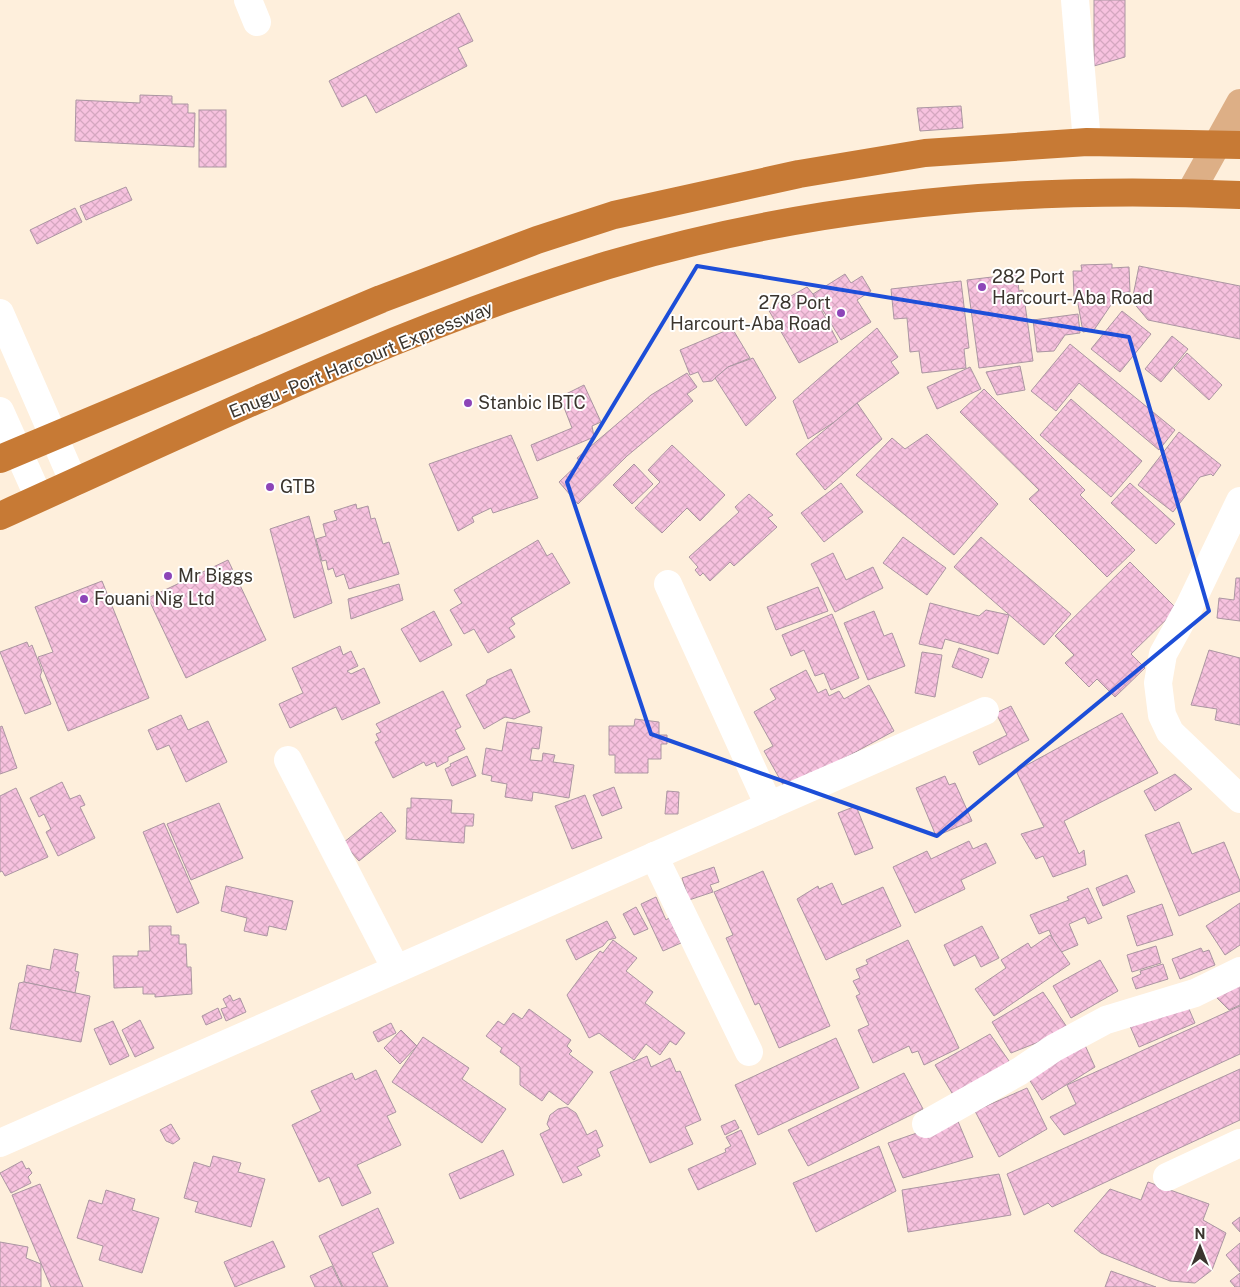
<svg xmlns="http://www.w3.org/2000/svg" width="1240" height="1287" viewBox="0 0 1240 1287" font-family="'Public Sans',sans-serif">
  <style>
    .building { fill: url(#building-cross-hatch); stroke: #ab96a2 }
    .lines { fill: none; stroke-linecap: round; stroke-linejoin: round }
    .minor { stroke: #fff; stroke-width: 28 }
    .major { stroke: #ddaf86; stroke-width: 28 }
    .highway { stroke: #c77a35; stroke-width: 28 }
    .marked { fill: none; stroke: #1d4ed8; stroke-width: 4; stroke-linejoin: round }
    .poi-dot { fill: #8d45b8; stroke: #fff; stroke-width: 2 }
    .labels { text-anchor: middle; stroke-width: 4; stroke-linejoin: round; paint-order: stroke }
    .poi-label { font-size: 18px; fill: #3b352e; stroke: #fff; text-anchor: start }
    .street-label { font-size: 18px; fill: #3b352e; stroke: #fff }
  </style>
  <defs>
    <pattern id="building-cross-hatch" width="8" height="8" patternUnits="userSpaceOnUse" patternTransform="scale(1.25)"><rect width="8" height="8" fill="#f7c2df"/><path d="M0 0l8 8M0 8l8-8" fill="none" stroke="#d5a7c0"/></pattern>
  </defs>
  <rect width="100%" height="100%" fill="#feefdc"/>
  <g class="building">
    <path d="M1094,0H1125V57L1094,66Z"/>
    <path d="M459,13L473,41L458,48L467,66L376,113L366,95L342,107L329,81Z"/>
    <path d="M140,95L172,96V104H188V113H195L194,147L75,141L76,100L140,103Z"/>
    <path d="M961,106L963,128L920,131L917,108Z"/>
    <rect x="199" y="110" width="27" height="57"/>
    <path d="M126,187L132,200L86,220L80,206Z"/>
    <path d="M75,208L82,222L37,244L30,230Z"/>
    <path d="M1112,264V268L1129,267L1130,292L1119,293L1094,330L1083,332L1077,298L1074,296L1073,271H1082L1081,265Z"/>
    <path d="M1139,266L1240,286V339L1148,320L1132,301Z"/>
    <path d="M845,274L851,283L862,276L871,291L857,300L871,322L841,340L813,294Z"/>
    <path d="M1017,274L1019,291L1023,290L1033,361L979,368L967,280Z"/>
    <path d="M961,281L969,348L964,349L966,368L922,373L919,351L910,352L907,318L894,319L891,289Z"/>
    <path d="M807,287L813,294L838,342L799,363L768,309Z"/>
    <path d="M1122,311L1151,334L1120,372L1091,349Z"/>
    <path d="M1078,314L1080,333L1065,335L1054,351L1037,352L1033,320Z"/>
    <path d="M732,328L750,358L728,367L712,381L703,382L698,372L690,375L680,350Z"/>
    <path d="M877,328L898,357L891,362L899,373L857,403L859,406L808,439L793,401Z"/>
    <path d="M1172,336L1188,349L1161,382L1145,369Z"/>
    <path d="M1070,344L1175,430L1159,450L1079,383L1056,411L1031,391Z"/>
    <path d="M1187,353L1222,385L1209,400L1174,368Z"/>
    <path d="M753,358L776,398L746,426L715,378L728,367Z"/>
    <path d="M1020,366L1025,390L997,395L986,372Z"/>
    <path d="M970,367L981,389L937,409L927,387Z"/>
    <path d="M687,373L697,387L687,394L693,401L627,456L578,504L559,482L580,462L577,458L651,395Z"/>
    <path d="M584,385L601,422L592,426L594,437L537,461L531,445L572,428L560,397Z"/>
    <path d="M984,389L1085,490L1080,495L1135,550L1107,577L1029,499L1039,490L960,412Z"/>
    <path d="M1071,399L1142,461L1111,497L1040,435Z"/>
    <path d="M857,403L882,439L825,490L796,454Z"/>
    <path d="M1179,432L1221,465L1213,476L1211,474L1200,477L1173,512L1138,485Z"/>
    <path d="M927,434L998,504L954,555L856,475L892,438L905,449Z"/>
    <path d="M511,435L538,498L493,513L491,508L472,517L474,522L458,531L429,464Z"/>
    <path d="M672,445L725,495L700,521L687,508L662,533L635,508L660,482L648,470Z"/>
    <path d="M634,464L653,484L632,504L613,485Z"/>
    <path d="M841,483L863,512L824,542L801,513Z"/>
    <path d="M1130,483L1175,524L1156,544L1111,503Z"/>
    <path d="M749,494L773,515L768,518L777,527L734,566L730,562L710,581L703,573L700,576L695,570L698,567L689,557L739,512L735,507Z"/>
    <path d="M356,504L357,509L368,506L371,519L375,518L383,544L389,542L399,574L349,589L344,574L336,577L333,568L328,570L326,560L322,561L316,539L326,536L323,524L337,520L334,511Z"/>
    <path d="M309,516L332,603L294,618L270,529Z"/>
    <path d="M903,537L946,568L927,595L883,563Z"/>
    <path d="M981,537L1071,614L1044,645L954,567Z"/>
    <path d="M538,540L547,556L552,553L570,583L511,618L515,624L509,628L515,637L488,653L474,629L464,634L450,610L462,603L454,590Z"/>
    <path d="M833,553L846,580L873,567L883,588L835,612L811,564Z"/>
    <path d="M228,560L266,640L186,678L148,598Z"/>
    <path d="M1130,562L1177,609L1131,654L1145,668L1115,697L1097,679L1089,687L1065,663L1074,655L1055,636Z"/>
    <path d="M1236,578H1240V621L1217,618L1219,598L1234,600Z"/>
    <path d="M102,581L149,698L68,731L38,657L53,652L35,607Z"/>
    <path d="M399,584L403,600L351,619L348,599Z"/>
    <path d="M818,587L828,611L776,630L767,607Z"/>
    <path d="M930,603L979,616L986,610L1009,615L998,654L945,639L942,649L919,644Z"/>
    <path d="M434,611L452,645L420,662L401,629Z"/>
    <path d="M874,611L884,636L892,633L905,666L868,680L844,623Z"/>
    <path d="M832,614L859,678L831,690L824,673L815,676L804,650L791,656L782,635Z"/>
    <path d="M27,642L29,647L32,645L42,671L40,676L51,704L25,714L0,652Z"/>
    <path d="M340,646L343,655L351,651L358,666L347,671L351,674L364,668L380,703L342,720L336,707L290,728L279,704L303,693L292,668Z"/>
    <path d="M959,648L989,659L982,678L952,667Z"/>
    <path d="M1209,650L1240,658V725L1215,720L1217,709L1191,705Z"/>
    <path d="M922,652L942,655L935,697L915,693Z"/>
    <path d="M511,669L530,712L514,719L505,717L484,729L466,695L486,684L487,680Z"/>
    <path d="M806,670L818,693L826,689L829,696L839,691L844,699L869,685L894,731L786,790L764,751L773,746L754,712L776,699L770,689Z"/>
    <path d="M443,691L461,727L455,730L465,749L448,757V761L437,767L435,762L426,766L424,762L393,778L375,742L379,740L376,734L381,732L376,724Z"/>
    <path d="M1011,706L1029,740L979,765L973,752L1007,735L996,713Z"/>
    <path d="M1122,713L1158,773L1064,821L1079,854L1084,850L1086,865L1053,877L1043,856L1036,859L1021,834L1044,827L1016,771Z"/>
    <path d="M181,715L188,730L208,721L227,762L186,782L169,745L157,750L148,730Z"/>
    <path d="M635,719L659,722V735H667V744H661V759H648V773H615V755H609V726H634Z"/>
    <path d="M507,722L542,727L539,749L532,748L530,760L542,761L543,753L555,755L553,762L574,765L569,798L533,792L532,801L505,797L507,784L491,781L492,776L482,774L486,748L502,751Z"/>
    <path d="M2,726L17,768L0,774V727Z"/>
    <path d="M467,756L476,776L452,786L445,769L451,766L450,764Z"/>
    <path d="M1175,774L1192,789L1155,811L1144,791Z"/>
    <path d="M945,776L949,785L955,783L972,821L936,836L916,788Z"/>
    <path d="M62,782L70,799L80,795L85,805L80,807L95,838L58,856L46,832L51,829L44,814L39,817L30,798Z"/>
    <path d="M614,787L622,808L602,816L593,795Z"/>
    <path d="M16,788L48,857L5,876L2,871L0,872V796Z"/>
    <path d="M667,791L679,792L678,814H665Z"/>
    <path d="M585,795L602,838L572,849L555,806Z"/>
    <path d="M411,798L452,800L451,813L474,814L473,826H465L464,843L406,839L407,808H411Z"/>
    <path d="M219,803L243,858L191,880L167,824Z"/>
    <path d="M856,806L873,848L855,855L838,813Z"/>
    <path d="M381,812L396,831L359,861L343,843Z"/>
    <path d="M1179,822L1192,854L1224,842L1240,881V891L1179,916L1145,835Z"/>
    <path d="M164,823L199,903L177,913L143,832Z"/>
    <path d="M969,841L973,849L986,843L996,863L961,880L965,889L915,913L893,867L927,851L931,859Z"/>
    <path d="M714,867L719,882L710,885L713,892L689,900L682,878Z"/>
    <path d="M763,871L830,1026L779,1048L759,1003L755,1005L726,938L733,935L714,892Z"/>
    <path d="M1127,875L1135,892L1103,906L1096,888Z"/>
    <path d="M832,883L842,905L883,887L901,926L826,960L797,899L818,886L819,889Z"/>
    <path d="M226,886L293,901L286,930L269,926L267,936L244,931L247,918L221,911Z"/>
    <path d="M1088,888L1102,918L1088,924L1085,917L1069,924L1078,945L1059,953L1049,930L1039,934L1030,915L1069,900L1067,897Z"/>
    <path d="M656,897L666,920L669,918L681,943L663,951L641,904Z"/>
    <path d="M1240,903V945L1225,955L1206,926Z"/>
    <path d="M1162,904L1173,935L1137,946L1127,916Z"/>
    <path d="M636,907L648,929L634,935L623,914Z"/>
    <path d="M607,921L616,938L608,940L603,946L576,960L566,940Z"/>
    <path d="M149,926H171V935H179V944H186L187,967H191L192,994L155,997V994H143V987L114,988L113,956H138V951H150Z"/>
    <path d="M982,926L999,958L981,967L975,955L954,966L944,945Z"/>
    <path d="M1050,935L1070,964L994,1016L975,989L1006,968L1001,960L1028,943L1031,948Z"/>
    <path d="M613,940L637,958L626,971L653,992L645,1003L685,1033L676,1045L670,1041L660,1055L646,1044L634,1060L599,1033L589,1038L567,995L600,951L603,953Z"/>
    <path d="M908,940L959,1048L924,1065L918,1051L912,1053L909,1046L873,1063L858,1030L869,1025L856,996L860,994L853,981L860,978L856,969L868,964L866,960Z"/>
    <path d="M1156,946L1161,963L1132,972L1127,955Z"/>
    <path d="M1201,948L1203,952L1209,950L1215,965L1180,979L1172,959Z"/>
    <path d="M54,949L78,954L75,971L79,972L75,993L24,982L27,965L50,970Z"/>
    <path d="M1100,960L1118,991L1071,1018L1053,986Z"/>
    <path d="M1163,964L1168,979L1136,989L1132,978L1141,974L1140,971Z"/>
    <path d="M1240,981V1005L1229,1010L1213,994Z"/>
    <path d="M24,982L90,996L81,1042L10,1029L19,983Z"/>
    <path d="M1043,992L1069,1030L1011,1053L992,1022Z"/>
    <path d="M230,995L233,1001L240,998L246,1012L226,1021L221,1009L227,1007L223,999Z"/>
    <path d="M1186,1002L1195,1023L1139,1047L1130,1026Z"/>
    <path d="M1240,1006V1054L1064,1135L1050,1117L1076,1104L1067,1085Z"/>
    <path d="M218,1008L222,1018L206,1025L202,1016Z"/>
    <path d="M529,1009L571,1040L567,1046L572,1051L569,1054L593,1072L568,1105L549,1091L542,1101L520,1085V1067L500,1052L502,1048L486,1036L498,1021L504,1025L513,1013L522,1019Z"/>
    <path d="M140,1020L154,1048L135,1057L122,1030Z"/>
    <path d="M113,1021L129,1056L110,1065L94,1029Z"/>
    <path d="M391,1023L396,1033L378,1042L373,1032Z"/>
    <path d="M401,1030L417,1046L400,1064L384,1048Z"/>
    <path d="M990,1034L1014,1068L955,1098L935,1065Z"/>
    <path d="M423,1037L469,1068L462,1079L506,1109L482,1143L392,1082Z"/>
    <path d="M836,1038L859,1088L758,1135L735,1085Z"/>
    <path d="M1084,1043L1095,1067L1042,1100L1027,1076Z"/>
    <path d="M647,1056L651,1067L670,1058L676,1072L680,1071L701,1120L685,1127L693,1144L650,1163L610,1072Z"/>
    <path d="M1240,1069V1120L1052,1207L1048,1203L1024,1215L1007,1174Z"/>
    <path d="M376,1070L396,1112L387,1116L401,1145L357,1165L371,1193L342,1206L329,1177L319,1182L292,1125L321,1111L311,1091L352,1073L355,1080Z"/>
    <path d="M904,1073L923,1109L808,1166L788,1130Z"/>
    <path d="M1027,1088L1047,1129L999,1157L975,1111Z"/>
    <path d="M567,1107L576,1113L587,1135L596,1130L603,1146L597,1149L600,1156L577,1167L582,1175L563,1183L540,1134L550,1129L547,1124L550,1115L558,1109Z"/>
    <path d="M957,1119L973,1157L903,1178L888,1143Z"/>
    <path d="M735,1120L739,1128L725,1135L721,1126Z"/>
    <path d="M171,1124L180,1139L173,1144L166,1141L160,1130Z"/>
    <path d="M741,1130L756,1164L698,1190L688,1169L726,1152L725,1149L731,1146L726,1137Z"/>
    <path d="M879,1146L896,1191L816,1232L793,1183Z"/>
    <path d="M503,1150L514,1175L460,1199L449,1174Z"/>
    <path d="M213,1156L241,1163L238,1172L265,1179L251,1227L195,1212L198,1202L184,1198L194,1162L210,1167Z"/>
    <path d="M22,1161L26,1169L29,1168L32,1173L28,1177L31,1183L11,1193L0,1173Z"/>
    <path d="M999,1174L1011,1215L908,1232L902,1190Z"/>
    <path d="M1148,1182L1209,1204L1203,1220L1226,1233L1212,1270L1195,1283L1170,1281L1101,1253L1074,1231L1110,1189L1141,1200Z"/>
    <path d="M40,1184L83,1287H51L12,1195Z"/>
    <path d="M106,1190L135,1199L132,1210L159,1218L142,1273L99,1260L103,1246L77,1238L89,1200L102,1204Z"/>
    <path d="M378,1208L394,1243L372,1253L388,1287H343L319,1236Z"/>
    <path d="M1240,1217V1232L1232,1223Z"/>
    <path d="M273,1241L285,1267L235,1287L224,1262Z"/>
    <path d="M0,1242L28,1247L26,1258L41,1264V1287H0Z"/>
    <path d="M1240,1243V1272L1226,1255Z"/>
    <path d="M332,1266L342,1287H315L310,1276Z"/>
    <path d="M1111,1271L1156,1287H1105Z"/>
    <path d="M1240,1273V1287H1235L1230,1281Z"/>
  </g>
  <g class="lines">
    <g class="minor">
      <path d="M248,0L257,22"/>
      <path d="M1075,0L1087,142"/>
      <path d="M0,313L74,483"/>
      <path d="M0,411L39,498"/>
      <path d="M1240,501L1189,607L1163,654L1158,683L1162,715L1170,732L1240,799"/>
      <path d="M668,584L769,806"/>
      <path d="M288,760L396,969"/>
      <path d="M654,856L749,1052"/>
      <path d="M926,1124L1020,1071L1054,1048L1106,1020L1195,993L1240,971"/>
      <path d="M0,1143L985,711"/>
      <path d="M1167,1177L1240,1143"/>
    </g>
    <path class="major" d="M1190,193L1240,103"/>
    <g class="highway">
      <path d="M0,459L381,299L537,240L614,215L799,174L925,153L1087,142L1240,145"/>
      <path d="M0,516C200,426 398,329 608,265C812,204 1028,185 1240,195"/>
    </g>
  </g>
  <path class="marked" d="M697,266L1129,337L1209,611L937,836L651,734L567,482Z"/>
  <g class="poi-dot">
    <circle cx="982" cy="287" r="5"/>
    <circle cx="841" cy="313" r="5"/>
    <circle cx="468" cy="403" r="5"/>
    <circle cx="270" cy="487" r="5"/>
    <circle cx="168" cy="576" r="5"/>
    <circle cx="84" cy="599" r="5"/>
  </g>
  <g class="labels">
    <g class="poi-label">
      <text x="992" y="283">282 Port<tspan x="992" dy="21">Harcourt-Aba Road</tspan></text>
      <text x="831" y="309" text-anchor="end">278 Port<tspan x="831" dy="21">Harcourt-Aba Road</tspan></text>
      <text x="478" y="409">Stanbic IBTC</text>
      <text x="280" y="493">GTB</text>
      <text x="178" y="582">Mr Biggs</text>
      <text x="94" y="605">Fouani Nig Ltd</text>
    </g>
    <g class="street-label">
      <text transform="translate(361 360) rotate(-22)" y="6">Enugu - Port Harcourt Expressway</text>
    </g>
  </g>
  <g transform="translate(1200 1247)" stroke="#ffffff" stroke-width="4" paint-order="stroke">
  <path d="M0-4L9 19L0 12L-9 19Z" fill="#3b352e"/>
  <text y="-8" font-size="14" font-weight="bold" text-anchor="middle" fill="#3b352e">N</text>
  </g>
</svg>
